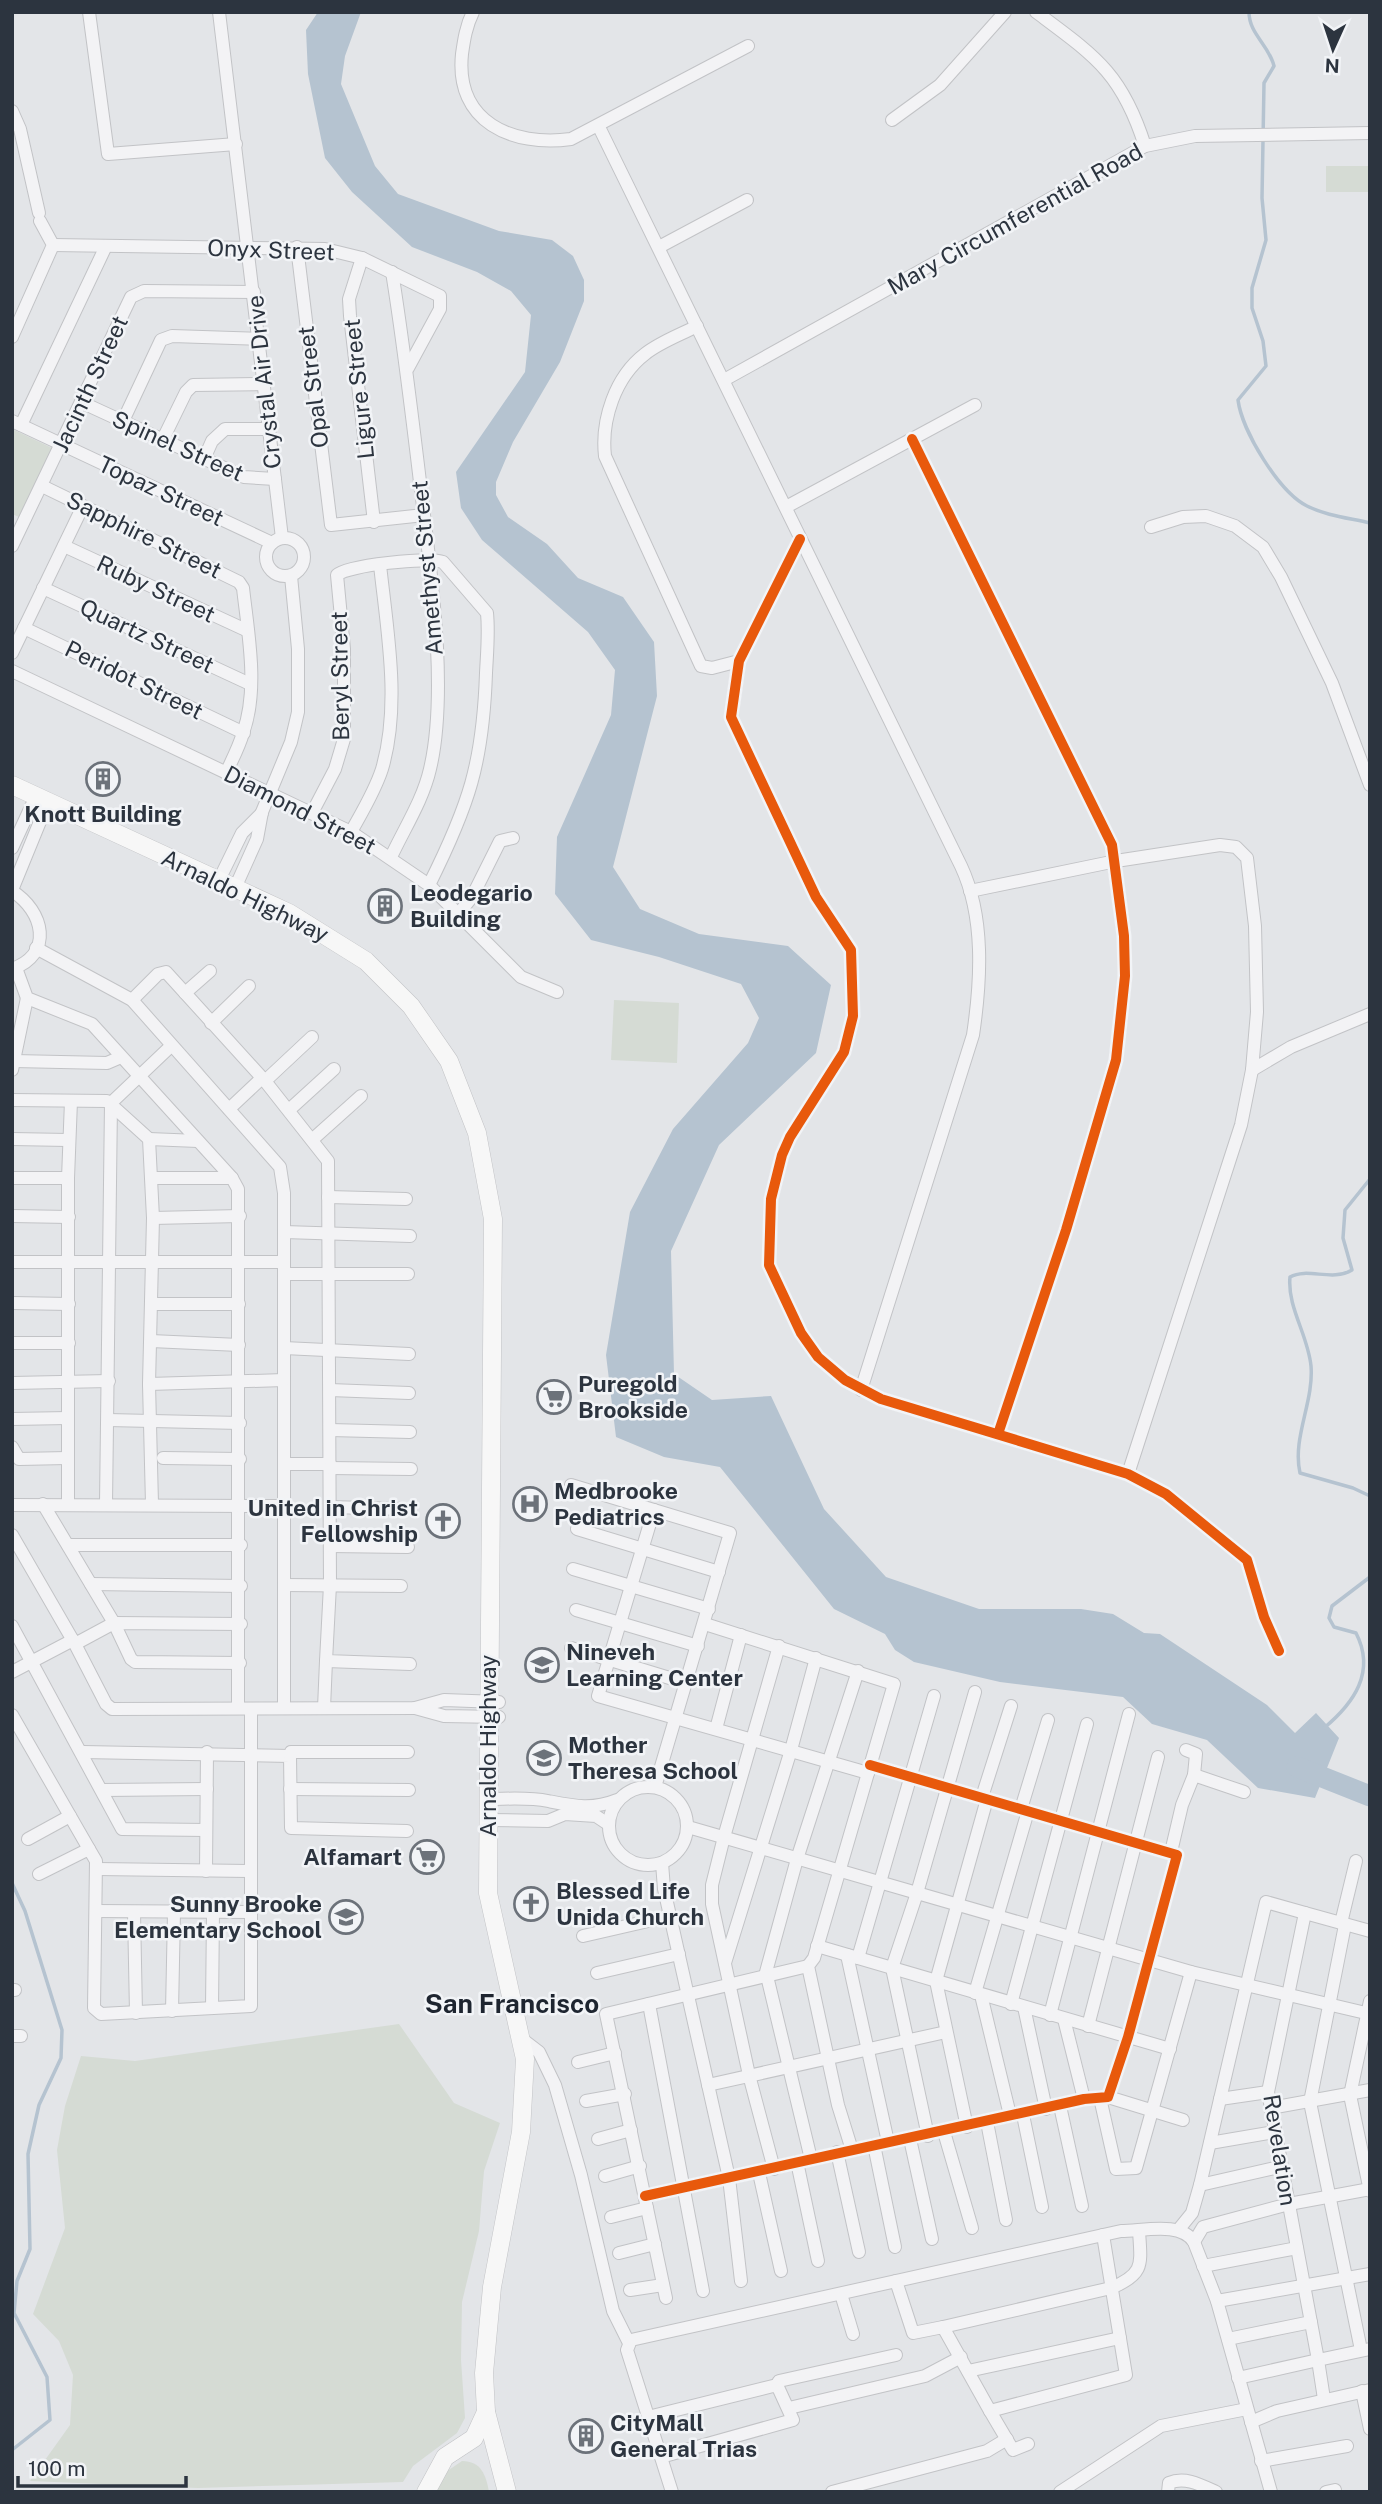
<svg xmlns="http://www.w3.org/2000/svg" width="1382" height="2504" viewBox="0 0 1382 2504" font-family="'Public Sans',sans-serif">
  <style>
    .green { fill: #d5dbd4 }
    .water { fill: #b5c3d0 }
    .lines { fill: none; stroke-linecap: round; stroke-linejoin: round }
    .stream { stroke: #b5c3d0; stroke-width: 3.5 }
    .river { stroke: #b5c3d0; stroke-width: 21 }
    .street-casing { stroke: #c2c3c6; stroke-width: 14 }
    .secondary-casing { stroke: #c2c3c6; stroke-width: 19 }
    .street { stroke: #f3f3f5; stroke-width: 12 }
    .secondary { stroke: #f7f7f7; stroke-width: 18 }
    .cycleway-casing { stroke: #f2f4f7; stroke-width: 15 }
    .cycleway { stroke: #e8590c; stroke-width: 10 }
    .labels { text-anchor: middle; stroke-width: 5; stroke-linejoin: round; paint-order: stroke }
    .street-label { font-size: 23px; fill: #2c343f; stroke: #f2f4f7 }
    .poi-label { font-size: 23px; font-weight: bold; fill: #2c343f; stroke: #f2f4f7; text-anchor: start }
    .quarter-label { font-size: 26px; font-weight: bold; fill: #1e2530; stroke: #f2f4f7 }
  </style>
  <rect width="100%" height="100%" fill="#e3e5e8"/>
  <g class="green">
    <rect x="1326" y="166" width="44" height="26"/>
    <path d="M12,429L52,448L19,517L12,514Z"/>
    <path d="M614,1000L679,1003L677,1063L611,1060Z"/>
    <path d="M399,2024L454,2103L500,2123L484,2171L479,2231L462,2302L461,2360L465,2418L457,2433L413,2466L403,2482L198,2488L30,2481L70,2425L73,2375L59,2341L33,2314L65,2228L57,2150L65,2106L81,2056L135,2061Z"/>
    <path d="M462,2461C481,2461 486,2475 489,2492H436L443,2474Z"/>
  </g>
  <path class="water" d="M318,12H361L345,56L341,84L375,166L398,194L499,231L552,240L573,256L584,280V301L560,362L513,442L496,482V495L508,517L547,544L578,578L623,597L654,642L657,696L613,867L640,909L699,934L788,946L831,985L816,1053L719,1145L671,1251L674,1374L712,1400L771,1396L824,1509L886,1577L979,1609H1081L1113,1614L1144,1633L1160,1634L1267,1705L1295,1733L1316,1713L1339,1738L1315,1798L1258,1788L1207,1740L1152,1724L1123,1697L1000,1682L914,1662L895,1650L885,1634L834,1609L720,1467L664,1457L616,1437L606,1355L630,1212L673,1129L748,1043L759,1018L741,984L659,957L591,940L555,894L557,837L611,715L615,670L588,632L482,540L461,508L456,472L525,372L531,315L511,291L477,272L412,247L352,192L325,158L308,74L306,30Z"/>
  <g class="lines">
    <g class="stream">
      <path d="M1249,12C1249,34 1269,45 1274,66L1264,83L1262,198L1266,240L1252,288V308L1263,341L1266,366L1238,400C1242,431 1279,492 1307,506C1327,516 1349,518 1370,523"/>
      <path d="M1370,1179L1345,1210L1343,1238L1352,1270C1332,1282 1308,1267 1290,1277C1287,1307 1308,1335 1311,1366C1314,1402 1292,1438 1300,1473L1353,1488L1370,1496"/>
      <path d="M1324,1728C1354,1703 1376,1672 1356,1633L1334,1627L1329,1618L1332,1606L1370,1577"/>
      <path d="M12,1883L25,1911L62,2030L61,2058L39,2105L28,2154L30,2249L17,2281L14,2313L47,2377L50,2420L12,2450"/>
    </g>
    <path class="river" d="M1297,1767L1370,1796"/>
    <g class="street-casing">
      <g id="street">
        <path d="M89,12L108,154L236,144"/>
        <path d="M219,12L282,538"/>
        <path d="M473,12C466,26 464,40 462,54C455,122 512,147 571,139L748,46"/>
        <path d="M1036,12C1095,56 1122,73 1145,146"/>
        <path d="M12,111L20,129L39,213"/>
        <path d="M892,120L940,85L1005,12"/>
        <path d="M599,127L961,866C985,917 981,981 973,1035L861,1390"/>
        <path d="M53,245L325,249L362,258L440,296V309L408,368"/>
        <path d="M297,247L331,525L424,515"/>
        <path d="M659,247L747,200"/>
        <path d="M362,258L349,299L350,316L374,522"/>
        <path d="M697,326C680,335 660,342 645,354C615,377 601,420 605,456L701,666L712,668L739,661"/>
        <path d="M12,337L53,245L40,221"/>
        <path d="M724,380L1145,146L1195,136L1370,133"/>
        <path d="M83,403L244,477L275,479"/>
        <path d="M12,421L272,543"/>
        <path d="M123,421L161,340L172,336L260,339"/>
        <path d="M21,425L106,246"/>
        <path d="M163,439L186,392L193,385L265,384"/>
        <path d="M912,439L1112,845L1124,936L1125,976L1116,1060L1066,1230L998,1434"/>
        <path d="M204,459L212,441L225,429H270"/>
        <path d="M42,486L239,582L243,588C248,633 259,689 243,733C239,747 232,760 226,773"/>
        <path d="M786,507L975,405"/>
        <path d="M1151,527L1183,517L1206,516L1235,526L1263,547L1281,577L1332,683L1370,785"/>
        <circle cx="285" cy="557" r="19"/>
        <path d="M800,539L739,661L731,717L816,897L851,950L853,1016L844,1052L790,1137L782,1155L771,1199L769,1265L801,1333L818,1357L845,1380L881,1399L1128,1474L1166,1494L1247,1560L1264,1617L1279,1651"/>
        <path d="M12,546L131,297L144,291L254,292"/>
        <path d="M64,546L248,631"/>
        <path d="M43,588L250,684"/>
        <path d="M24,628L244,733"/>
        <path d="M12,653L83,506"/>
        <path d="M12,671L351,832L429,885L521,977L557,992"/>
        <path d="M312,813L335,769L344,739V649L337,575C347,565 429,557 443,562L487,613C489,633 487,653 486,673C483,763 469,805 429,885"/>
        <path d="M351,832C362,812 375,791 382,769C401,705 387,630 380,565"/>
        <path d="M12,848L36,796"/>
        <path d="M391,857C404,829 423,800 430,769C447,697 433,589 424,515C414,433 405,352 392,272"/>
        <path d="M219,880L242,833L262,813"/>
        <path d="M235,888L257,839L262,812L291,742L298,712V649L291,576"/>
        <path d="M12,890L48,802"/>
        <path d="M12,891C44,911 54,954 12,969"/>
        <path d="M970,891L1116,861L1220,845L1236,847L1247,858L1255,926L1257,1012L1252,1070L1241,1125L1128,1474"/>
        <path d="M459,913L472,897L500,841L513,838"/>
        <path d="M36,948L132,1000L280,1167L284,1193V1708"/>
        <path d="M16,968L27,998L92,1024L232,1178L238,1189V1708"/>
        <path d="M185,993L210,971"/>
        <path d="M132,1000L158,974L166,972L265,1081L328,1161L330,1585L326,1661L410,1664"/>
        <path d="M211,1023L249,986"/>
        <path d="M14,1061L107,1063L121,1057"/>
        <path d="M12,1070L27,998"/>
        <path d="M1252,1070L1291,1047L1370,1014"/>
        <path d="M265,1081L312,1037"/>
        <path d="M12,1100L107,1101L149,1139L153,1218L149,1384L152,1504"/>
        <path d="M229,1109L262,1078"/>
        <path d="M289,1110L334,1069"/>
        <path d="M12,1139L68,1140"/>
        <path d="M149,1139L198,1141"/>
        <path d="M313,1139L361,1096"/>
        <path d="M12,1178H68"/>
        <path d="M153,1178H232"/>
        <path d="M328,1197L406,1199"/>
        <path d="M12,1216L69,1217"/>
        <path d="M153,1218L240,1216"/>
        <path d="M284,1232L410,1236"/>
        <path d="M12,1262H284"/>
        <path d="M284,1274H408"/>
        <path d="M12,1303L69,1304"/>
        <path d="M152,1304H239"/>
        <path d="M151,1341L239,1345"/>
        <path d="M12,1343H69"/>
        <path d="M284,1348L409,1354"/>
        <path d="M12,1383L109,1381"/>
        <path d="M149,1384L284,1380"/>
        <path d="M330,1390L409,1393"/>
        <path d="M12,1419L68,1418"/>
        <path d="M108,1420L240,1423"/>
        <path d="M330,1430L410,1432"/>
        <path d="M12,1447L19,1459L67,1458"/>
        <path d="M163,1458L240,1459"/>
        <path d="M285,1464H330"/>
        <path d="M330,1468L411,1469"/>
        <path d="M571,1485L730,1533L655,1787"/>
        <path d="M43,1504L114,1623L131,1659L135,1662L240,1663"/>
        <path d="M68,1504V1178L71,1101"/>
        <path d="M106,1504L111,1103L171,1046"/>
        <path d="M12,1505L284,1506"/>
        <path d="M330,1507L403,1509"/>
        <path d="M654,1510L598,1696L868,1773"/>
        <path d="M577,1529L719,1572"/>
        <path d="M12,1535L75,1644L106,1704L112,1709L415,1708L444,1700L499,1702"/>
        <path d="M68,1545H241"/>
        <path d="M330,1546L408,1547"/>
        <path d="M573,1569L709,1609"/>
        <path d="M91,1584L241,1586"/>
        <path d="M284,1585L401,1586"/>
        <path d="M576,1610L698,1646"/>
        <path d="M705,1624L894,1684L814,1958L808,1966L838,2105L852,2150"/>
        <path d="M12,1626L122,1829L206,1830"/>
        <path d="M75,1644L114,1623L241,1624"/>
        <path d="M571,1648L686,1683"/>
        <path d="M12,1672L73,1640"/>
        <path d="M324,1708L326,1661"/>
        <path d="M415,1708L444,1716L499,1717"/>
        <path d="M12,1715L89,1849"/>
        <path d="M716,1729L741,1635"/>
        <path d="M1186,1750L1196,1754L1194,1775"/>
        <path d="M83,1752L290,1756L291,1828L407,1831"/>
        <path d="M290,1756L291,1752H408"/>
        <circle cx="648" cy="1826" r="39"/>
        <path d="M290,1789L409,1790"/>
        <path d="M103,1790L207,1789"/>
        <path d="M982,1797L1011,1706"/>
        <path d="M488,1799C507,1799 529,1797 548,1801C574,1806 592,1810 617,1800"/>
        <path d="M1021,1809L1048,1720"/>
        <path d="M488,1820L548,1821L565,1814L596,1816L608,1824"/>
        <path d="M688,1827L1191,1972L1370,2014"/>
        <path d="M28,1839L70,1816"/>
        <path d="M1171,1852L1182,1805L1194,1775L1244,1792"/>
        <path d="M662,1863L664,1889L729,2178L741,2281"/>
        <path d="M97,1869L249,1871"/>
        <path d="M206,1871L207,1752"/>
        <path d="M39,1874L89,1849L96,1861L94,2008L101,2014L251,2006V1709"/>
        <path d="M96,1911L249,1912"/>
        <path d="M134,1912L136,2013"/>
        <path d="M1341,1923L1356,1861"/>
        <path d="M1345,1925L1310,2102L1361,2350"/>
        <path d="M1370,1931L1305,1913L1268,2092L1318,2360L1370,2349"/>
        <path d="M583,1936L670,1916"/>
        <path d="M817,1946L1170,2049"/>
        <path d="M847,1955L888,2142"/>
        <path d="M858,1958L934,1696"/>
        <path d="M725,1963L791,1750L816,1658"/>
        <path d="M597,1973L679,1954"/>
        <path d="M12,1990H15"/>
        <path d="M975,1993L1028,1811"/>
        <path d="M981,1995L1010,2115"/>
        <path d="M1370,2001L1350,2095L1370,2191"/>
        <path d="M649,2004L703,2291"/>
        <path d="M1011,2004L1087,1724"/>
        <path d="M1024,2007L1046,2109"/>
        <path d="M212,2008L213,1912"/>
        <path d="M172,2011L174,1912"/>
        <path d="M1050,2015L1129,1714"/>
        <path d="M1064,2019L1084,2099"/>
        <path d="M1088,2026L1158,1757"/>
        <path d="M12,2036H21"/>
        <path d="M522,2039L539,2052L555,2085L581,2175L613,2311L629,2343"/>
        <path d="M578,2062L615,2053"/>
        <path d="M708,2085L946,2032"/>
        <path d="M1108,2097L1183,2120"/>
        <path d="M1100,2098L1116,2169L1136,2168L1191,1972"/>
        <path d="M1220,2099L1268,2092"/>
        <path d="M586,2101L625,2094"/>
        <path d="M1060,2106L1082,2206"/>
        <path d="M1270,2108L1370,2090"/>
        <path d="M1023,2115L1042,2207"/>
        <path d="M987,2122L1006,2220"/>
        <path d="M967,2127L936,1981L987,1799"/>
        <path d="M944,2132L972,2228"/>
        <path d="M928,2136L892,1968L917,1893L975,1692"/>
        <path d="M598,2139L631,2130"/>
        <path d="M910,2139L932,2239"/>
        <path d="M1210,2143L1274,2132"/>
        <path d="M874,2145L895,2247"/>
        <path d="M837,2152L859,2252"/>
        <path d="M811,2159L766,1972L797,1859L858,1671"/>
        <path d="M797,2162L818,2261"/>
        <path d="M774,2169L749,2075L712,1904V1885L724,1837L779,1646"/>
        <path d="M759,2173L781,2271"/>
        <path d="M605,2176L640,2166"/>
        <path d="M1200,2185L1279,2167"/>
        <path d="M645,2196L1084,2099L1108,2097L1128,2037L1177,1855L870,1765"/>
        <path d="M611,2217L647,2208"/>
        <path d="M1179,2229L1192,2213L1200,2185L1266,1902L1305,1913"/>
        <path d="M1194,2242L1203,2227L1289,2204L1370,2189"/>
        <path d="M619,2253L655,2244"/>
        <path d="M1203,2266L1297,2248"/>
        <path d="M896,2281L913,2333L943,2327L990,2411L1126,2375L1103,2235"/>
        <path d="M630,2290L663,2285"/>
        <path d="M841,2294L853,2334"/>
        <path d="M666,2298L606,2014L808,1966"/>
        <path d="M1217,2301L1370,2274"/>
        <path d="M943,2327L1111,2288C1145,2274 1141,2264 1139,2231"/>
        <path d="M1228,2339L1311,2322"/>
        <path d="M968,2371L1120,2338"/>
        <path d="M1238,2378L1318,2360L1324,2399"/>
        <path d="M777,2385L779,2381L896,2355"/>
        <path d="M1362,2391L1370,2429"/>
        <path d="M789,2408L925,2376L961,2357"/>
        <path d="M990,2411L1013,2450L1028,2444"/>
        <path d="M648,2417L777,2385L793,2420L661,2457"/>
        <path d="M1251,2422L1277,2411L1370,2390"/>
        <path d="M1261,2461L1347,2446"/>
        <path d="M672,2492L627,2350L631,2340L1121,2231C1143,2231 1181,2221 1194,2242L1217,2301L1271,2492"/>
        <path d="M832,2492L987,2451L1007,2439"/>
        <path d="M1060,2492L1161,2426L1247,2409"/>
        <path d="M1168,2492L1169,2483C1185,2476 1201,2485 1216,2492"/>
        <path d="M1326,2492L1335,2490"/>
      </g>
    </g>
    <g class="secondary-casing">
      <g id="secondary">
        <path d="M12,785L289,913L366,961L411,1006L449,1061L477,1133L493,1219L488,1893L525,2059L521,2132L492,2287L484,2373L486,2412L507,2492"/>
        <path d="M426,2492L445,2457L474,2438L486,2412"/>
      </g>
    </g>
    <use href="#street" class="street"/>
    <use href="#secondary" class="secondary"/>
    <g class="cycleway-casing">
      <g id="cycleway">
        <path d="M912,439L1112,845L1124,936L1125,976L1116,1060L1066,1230L998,1434"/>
        <path d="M800,539L739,661L731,717L816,897L851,950L853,1016L844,1052L790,1137L782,1155L771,1199L769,1265L801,1333L818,1357L845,1380L881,1399L1128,1474L1166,1494L1247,1560L1264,1617L1279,1651"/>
        <path d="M645,2196L1084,2099L1108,2097L1128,2037L1177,1855L870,1765"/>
      </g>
    </g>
    <use href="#cycleway" class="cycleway"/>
  </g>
  <defs>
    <g id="building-ring" transform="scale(1.75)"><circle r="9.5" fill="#f2f4f7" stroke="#6c727a" stroke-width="1.5"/><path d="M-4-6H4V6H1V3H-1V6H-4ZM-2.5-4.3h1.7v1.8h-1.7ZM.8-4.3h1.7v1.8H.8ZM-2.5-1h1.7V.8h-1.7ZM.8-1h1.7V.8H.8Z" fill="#6c727a"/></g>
    <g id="supermarket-ring" transform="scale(1.75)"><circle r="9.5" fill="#f2f4f7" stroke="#6c727a" stroke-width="1.5"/><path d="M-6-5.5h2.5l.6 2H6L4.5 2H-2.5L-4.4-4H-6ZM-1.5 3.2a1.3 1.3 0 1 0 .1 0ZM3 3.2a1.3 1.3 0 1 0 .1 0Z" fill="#6c727a"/></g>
    <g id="hospital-ring" transform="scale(1.75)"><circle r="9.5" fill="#f2f4f7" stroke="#6c727a" stroke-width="1.5"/><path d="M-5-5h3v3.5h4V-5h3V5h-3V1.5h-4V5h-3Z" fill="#6c727a"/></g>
    <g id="church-ring" transform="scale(1.75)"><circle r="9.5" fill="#f2f4f7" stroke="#6c727a" stroke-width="1.5"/><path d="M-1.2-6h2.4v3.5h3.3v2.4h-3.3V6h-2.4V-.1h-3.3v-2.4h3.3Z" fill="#6c727a"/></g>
    <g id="school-ring" transform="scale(1.75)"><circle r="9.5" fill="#f2f4f7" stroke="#6c727a" stroke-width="1.5"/><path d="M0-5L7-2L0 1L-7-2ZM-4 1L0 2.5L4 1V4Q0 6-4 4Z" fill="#6c727a"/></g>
  </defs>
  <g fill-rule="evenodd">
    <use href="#building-ring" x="103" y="779"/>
    <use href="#building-ring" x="385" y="906"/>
    <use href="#supermarket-ring" x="554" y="1397"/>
    <use href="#hospital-ring" x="530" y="1504"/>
    <use href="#church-ring" x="443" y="1521"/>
    <use href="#school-ring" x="542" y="1665"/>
    <use href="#school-ring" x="544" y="1758"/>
    <use href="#supermarket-ring" x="427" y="1857"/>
    <use href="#church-ring" x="531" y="1904"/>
    <use href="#school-ring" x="346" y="1917"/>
    <use href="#building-ring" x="586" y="2436"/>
  </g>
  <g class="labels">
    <g class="street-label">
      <text transform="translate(1015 219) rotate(-29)" y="8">Mary Circumferential Road</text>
      <text transform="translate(271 250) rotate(2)" y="8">Onyx Street</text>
      <text transform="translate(264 382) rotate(-96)" y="8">Crystal Air Drive</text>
      <text transform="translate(90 384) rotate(-65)" y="8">Jacinth Street</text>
      <text transform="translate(313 387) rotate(-97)" y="8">Opal Street</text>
      <text transform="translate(359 389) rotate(-96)" y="8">Ligure Street</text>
      <text transform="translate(178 446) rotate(24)" y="8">Spinel Street</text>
      <text transform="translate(161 491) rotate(25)" y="8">Topaz Street</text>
      <text transform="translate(144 535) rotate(26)" y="8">Sapphire Street</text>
      <text transform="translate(427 568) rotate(-95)" y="8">Amethyst Street</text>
      <text transform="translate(156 589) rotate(25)" y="8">Ruby Street</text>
      <text transform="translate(147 636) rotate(25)" y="8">Quartz Street</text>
      <text transform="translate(340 676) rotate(-91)" y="8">Beryl Street</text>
      <text transform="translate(134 680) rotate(26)" y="8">Peridot Street</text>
      <text transform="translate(300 810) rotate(27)" y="8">Diamond Street</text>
      <text transform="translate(245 896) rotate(26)" y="8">Arnaldo Highway</text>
      <text transform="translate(488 1746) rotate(-90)" y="8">Arnaldo Highway</text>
      <text transform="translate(1280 2150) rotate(81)" y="8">Revelation</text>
    </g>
    <g class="poi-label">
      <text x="103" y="822" text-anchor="middle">Knott Building</text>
      <text x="410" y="901">Leodegario<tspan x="410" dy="26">Building</tspan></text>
      <text x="578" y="1392">Puregold<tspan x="578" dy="26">Brookside</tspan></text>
      <text x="554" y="1499">Medbrooke<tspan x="554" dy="26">Pediatrics</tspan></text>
      <text x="418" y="1516" text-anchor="end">United in Christ<tspan x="418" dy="26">Fellowship</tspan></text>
      <text x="566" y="1660">Nineveh<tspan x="566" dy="26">Learning Center</tspan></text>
      <text x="568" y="1753">Mother<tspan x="568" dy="26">Theresa School</tspan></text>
      <text x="402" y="1865" text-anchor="end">Alfamart</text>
      <text x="556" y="1899">Blessed Life<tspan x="556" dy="26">Unida Church</tspan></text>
      <text x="322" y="1912" text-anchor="end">Sunny Brooke<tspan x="322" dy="26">Elementary School</tspan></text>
      <text x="610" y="2431">CityMall<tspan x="610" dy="26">General Trias</tspan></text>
    </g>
    <g class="quarter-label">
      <text x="512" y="2013">San Francisco</text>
    </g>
  </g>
  <rect width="1382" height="2504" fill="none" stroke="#2c343f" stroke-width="28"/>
  <g transform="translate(1333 49) rotate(183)" stroke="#f2f4f7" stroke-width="5" paint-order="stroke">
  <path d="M0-5L12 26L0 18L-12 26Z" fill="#2c343f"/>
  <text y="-10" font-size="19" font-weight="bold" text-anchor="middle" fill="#2c343f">N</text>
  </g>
  <path d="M18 2476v10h168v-10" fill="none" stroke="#2c343f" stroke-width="3.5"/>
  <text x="28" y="2476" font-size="21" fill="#2c343f" stroke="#f2f4f7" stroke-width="5" paint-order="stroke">100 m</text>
</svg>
